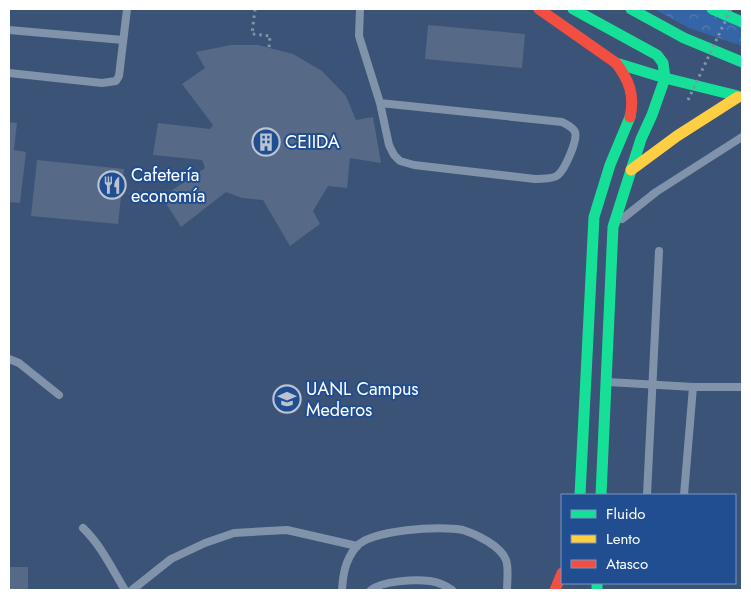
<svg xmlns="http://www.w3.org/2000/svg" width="751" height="599" viewBox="0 0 751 599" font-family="Jost,sans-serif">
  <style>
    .park { fill: url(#park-crowns) }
    .building { fill: #566a87 }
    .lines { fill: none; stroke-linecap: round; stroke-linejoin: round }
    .path { stroke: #8193aa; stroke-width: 3; stroke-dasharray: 2.5 4; stroke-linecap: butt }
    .lane { stroke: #8193aa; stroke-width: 8 }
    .fast { stroke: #16e098; stroke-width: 11 }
    .slow { stroke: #ffcf43; stroke-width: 11 }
    .jam { stroke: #f24e42; stroke-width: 11 }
    .path-bridge { stroke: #8193aa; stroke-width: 3; stroke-dasharray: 2.5 4; stroke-linecap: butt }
    .labels { text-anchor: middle; stroke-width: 4; stroke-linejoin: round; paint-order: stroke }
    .poi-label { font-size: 18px; fill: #fff; stroke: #204e91; text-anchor: start }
  </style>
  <defs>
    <pattern id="park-crowns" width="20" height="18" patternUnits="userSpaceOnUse" patternTransform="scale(1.25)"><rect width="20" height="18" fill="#3465a7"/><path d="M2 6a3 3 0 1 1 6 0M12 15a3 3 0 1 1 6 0" fill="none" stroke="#527cb4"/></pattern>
  </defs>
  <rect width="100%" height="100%" fill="#3a5377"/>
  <path class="park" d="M654,9H716L742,22V46L689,28Z"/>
  <g class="building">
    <path d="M428,25L525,34L522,68L425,59Z"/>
    <path d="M231,45H258L293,54L322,71L346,96L356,120L373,117L381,163L350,158L347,188L328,186L313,211L320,224L290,246L263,200L242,198L226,192L181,227L162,197L205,168L202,160L153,155L158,123L210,129L213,125L182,84L205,68L196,52Z"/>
    <path d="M9,122L17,123L14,150L26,152L20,203L9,202Z"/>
    <path d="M37,160L124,169L118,224L31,216Z"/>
    <rect x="9" y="567" width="19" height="23"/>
  </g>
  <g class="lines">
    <path class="path" d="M255,9L252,34L270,36L269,48"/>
    <g class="lane">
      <path d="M360,9L359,36L380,103L389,145L394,155L400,161L414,165L535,179C542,178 552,180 558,175C565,169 578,140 575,132C573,127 566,124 562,122L380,103"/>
      <path d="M9,30L123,40"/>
      <path d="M9,73L102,83L116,81L119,76L127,9"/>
      <path d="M622,219L656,192L742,137"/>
      <path d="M9,359L19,363L59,395"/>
      <path d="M608,382L693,387H742"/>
      <path d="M647,495L659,251"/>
      <path d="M684,495L693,387"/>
      <path d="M83,528C101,545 112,569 125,590"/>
      <path d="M132,590L171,559L205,543L234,533L287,530L357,546"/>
      <path d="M342,590C343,574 345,561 356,547C370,530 441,525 463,530C476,534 501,546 506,560C509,568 507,581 507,590"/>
      <path d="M371,590C382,581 415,579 430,581C438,582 445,585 452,590"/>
    </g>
    <g class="fast">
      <path d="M573,9L657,55L663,63L665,78L652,115L641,139L613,227L601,495"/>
      <path d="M631,9L684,38L742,62"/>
      <path d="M712,9L742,22"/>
      <path d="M616,63L665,78L742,97"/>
      <path d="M580,495L594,217L610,165L630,117"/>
      <path d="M597,583V590"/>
    </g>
    <path class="slow" d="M631,170L677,136L738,97"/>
    <g class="jam">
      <path d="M539,9L616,63C629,80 635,95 630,117"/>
      <path d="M555,590L562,573"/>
    </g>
    <path class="path-bridge" d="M688,100L731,9"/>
  </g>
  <defs>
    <g id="building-ring" transform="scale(1.4375)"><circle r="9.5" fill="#204e91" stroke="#bac3cf" stroke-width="1.5"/><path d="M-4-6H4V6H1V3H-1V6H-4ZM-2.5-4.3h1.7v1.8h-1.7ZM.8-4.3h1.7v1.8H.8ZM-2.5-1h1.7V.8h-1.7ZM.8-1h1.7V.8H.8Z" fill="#bac3cf"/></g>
    <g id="restaurant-ring" transform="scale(1.4375)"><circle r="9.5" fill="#204e91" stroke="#bac3cf" stroke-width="1.5"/><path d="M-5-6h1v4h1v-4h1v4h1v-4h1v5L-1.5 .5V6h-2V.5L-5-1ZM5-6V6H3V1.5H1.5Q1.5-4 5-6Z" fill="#bac3cf"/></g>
    <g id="university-ring" transform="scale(1.4375)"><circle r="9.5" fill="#204e91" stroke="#bac3cf" stroke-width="1.5"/><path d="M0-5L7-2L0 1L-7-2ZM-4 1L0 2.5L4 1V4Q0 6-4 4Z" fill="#bac3cf"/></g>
  </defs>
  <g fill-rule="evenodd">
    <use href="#building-ring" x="266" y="142"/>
    <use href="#restaurant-ring" x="112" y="185"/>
    <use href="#university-ring" x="287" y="399"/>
  </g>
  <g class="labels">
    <g class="poi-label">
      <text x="285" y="148">CEIIDA</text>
      <text x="131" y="181">Cafetería<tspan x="131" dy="21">economía</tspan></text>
      <text x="306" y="395">UANL Campus<tspan x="306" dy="21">Mederos</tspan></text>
    </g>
  </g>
  <rect width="751" height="599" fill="none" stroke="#ffffff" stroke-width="20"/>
  <rect x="561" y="494" width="175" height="90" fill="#204e91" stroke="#7995bd"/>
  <rect x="571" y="510" width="25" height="8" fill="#16e098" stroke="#7995bd"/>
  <text x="606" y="519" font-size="15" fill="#ffffff">Fluido</text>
  <rect x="571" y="535" width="25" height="8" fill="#ffcf43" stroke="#7995bd"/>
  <text x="606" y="544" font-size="15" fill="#ffffff">Lento</text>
  <rect x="571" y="560" width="25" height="8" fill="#f24e42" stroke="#7995bd"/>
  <text x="606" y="569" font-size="15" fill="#ffffff">Atasco</text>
</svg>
